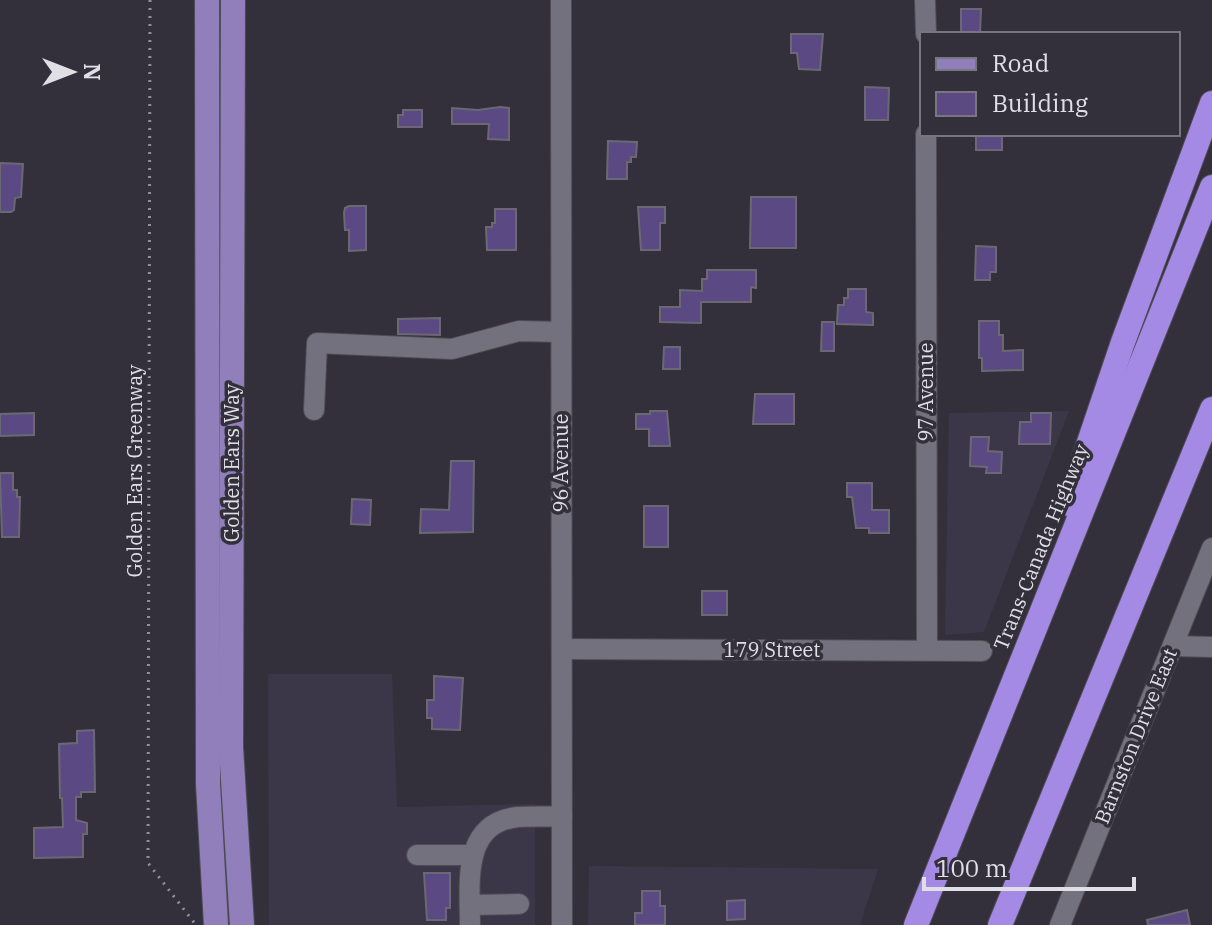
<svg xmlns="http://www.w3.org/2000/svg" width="1212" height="925" viewBox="0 0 1212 925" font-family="'IBM Plex Serif',serif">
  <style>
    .built { fill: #3b3748 }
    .building { fill: #5a4983; stroke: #6b6874; stroke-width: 2 }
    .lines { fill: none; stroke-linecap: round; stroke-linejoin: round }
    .minor-casing { stroke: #4e4c55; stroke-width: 22 }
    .major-casing { stroke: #4e4c55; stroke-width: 26 }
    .highway-casing { stroke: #4e4c55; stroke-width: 26 }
    .path { stroke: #929099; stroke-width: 3; stroke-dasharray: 2 6; stroke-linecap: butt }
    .minor { stroke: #73717d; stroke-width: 20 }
    .major { stroke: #907fbb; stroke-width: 24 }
    .highway { stroke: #a489e5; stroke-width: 24 }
    .labels { text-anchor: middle; stroke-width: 7; stroke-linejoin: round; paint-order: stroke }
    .street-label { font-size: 20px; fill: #e0dfe6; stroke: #33303b }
  </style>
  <rect width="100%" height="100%" fill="#33303b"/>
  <g class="built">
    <path d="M1069,411L984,632L945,635L949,413Z"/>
    <path d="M268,674H392L397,807L535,804V925H269Z"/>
    <path d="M589,866L878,869L860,925H588Z"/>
  </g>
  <g class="building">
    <path d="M961,9H981L980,34H961Z"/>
    <path d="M791,34H823L820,70L799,69L797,53H791Z"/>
    <path d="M865,87L889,88L888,120H865Z"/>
    <path d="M500,107L509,108V140L488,139L489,124H452V108L478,110Z"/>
    <path d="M403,110H422V127H398V115H403Z"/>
    <rect x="976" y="134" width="26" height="16"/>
    <path d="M608,141L637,142L636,157H631V162H627V179H607Z"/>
    <path d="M0,163L23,164L21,197L15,198L14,210L11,212H0Z"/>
    <path d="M751,197H796V248H750Z"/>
    <path d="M349,206H366V250L349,251V230H345L344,213L345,208Z"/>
    <path d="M638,207H665V223H660V250H641Z"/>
    <path d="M495,209H516V250H487L486,227H492V223H495Z"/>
    <path d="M976,246L996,247V272H990V280H975Z"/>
    <path d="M707,270H756V288L751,287V302H701V323L660,322V307H680V290L702,291V279H707Z"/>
    <path d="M848,289H866V312L873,313V325L837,324L838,305H844V298H848Z"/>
    <path d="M440,318V335L398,334V319Z"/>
    <path d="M979,321H999V335H1003V351L1023,350V370L982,371V358H979Z"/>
    <path d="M822,322H834V351H821Z"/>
    <path d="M664,347H680V369H663Z"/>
    <path d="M755,394H794V424H753Z"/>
    <path d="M650,411H667L670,446H649V429H636V414H650Z"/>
    <path d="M34,413V435L0,436V414Z"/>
    <path d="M1031,413H1051L1050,444H1019L1020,422H1031Z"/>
    <path d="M971,437H989L988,451L1002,452L1001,473H986L987,467L970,466Z"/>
    <path d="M451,461H474L473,532L420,533L421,509L449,510Z"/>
    <path d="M0,473H13V490H17V497H20L19,537H2Z"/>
    <path d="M847,483H872V510H889V533H869V528H856L852,497H847Z"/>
    <path d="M352,499L371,500L370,525L351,524Z"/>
    <rect x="644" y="506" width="24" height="41"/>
    <rect x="702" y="591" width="25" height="24"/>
    <path d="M434,676L463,678L460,730L432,729V718H427V700H434Z"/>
    <path d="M94,730L95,792H81V797H76V820L87,823V834H83V857L34,858V828L63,827L62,798H60L59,744L77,743V731Z"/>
    <path d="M424,873H450V908H446V920H427Z"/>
    <path d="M642,891H660V906H665V925H635V913H642Z"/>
    <path d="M745,900V919L727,920V901Z"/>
    <path d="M1187,910L1190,925H1148L1147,920Z"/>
  </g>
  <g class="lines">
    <g class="minor-casing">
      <g id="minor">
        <path d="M561,0L562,925"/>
        <path d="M925,0L926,34"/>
        <path d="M926,134L927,650"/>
        <path d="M314,410L317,343L452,349L519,331L561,332"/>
        <path d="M1173,646L1212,647"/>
        <path d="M562,649L982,651"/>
        <path d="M417,855H471"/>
        <path d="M470,905L519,904"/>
        <path d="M470,925C470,884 461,823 518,817C532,816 547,817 562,816"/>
        <path d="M1060,925L1212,548"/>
      </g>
    </g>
    <g class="major-casing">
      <g id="major">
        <path d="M207,0L208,784L216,925"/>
        <path d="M233,0L231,747L242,925"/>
      </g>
    </g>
    <g class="highway-casing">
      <g id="highway">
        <path d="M1068,504L1123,342L1212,103"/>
        <path d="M916,925L1212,187"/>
        <path d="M1000,925L1212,409"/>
      </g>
    </g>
    <path class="path" d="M150,0L148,863L196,925"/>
    <use href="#minor" class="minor"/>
    <use href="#major" class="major"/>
    <use href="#highway" class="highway"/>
  </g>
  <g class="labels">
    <g class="street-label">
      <text transform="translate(926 392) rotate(-90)" y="7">97 Avenue</text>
      <text transform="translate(232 463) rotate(-90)" y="7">Golden Ears Way</text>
      <text transform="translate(561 463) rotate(-90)" y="7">96 Avenue</text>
      <text transform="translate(135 471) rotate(-90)" y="7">Golden Ears Greenway</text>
      <text transform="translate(1041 547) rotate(-68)" y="7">Trans-Canada Highway</text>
      <text x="772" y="657">179 Street</text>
      <text transform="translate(1136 736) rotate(-68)" y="7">Barnston Drive East</text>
    </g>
  </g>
  <rect x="920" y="32" width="260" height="104" fill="#33303b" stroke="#78767f" stroke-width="2"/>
  <rect x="936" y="58" width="40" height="12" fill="#907fbb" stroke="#78767f" stroke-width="2"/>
  <text x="992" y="72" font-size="24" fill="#e0dfe6">Road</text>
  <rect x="936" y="92" width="40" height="24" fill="#5a4983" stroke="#78767f" stroke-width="2"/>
  <text x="992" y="112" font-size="24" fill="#e0dfe6">Building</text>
  <g transform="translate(72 72) rotate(90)" stroke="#33303b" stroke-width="6" paint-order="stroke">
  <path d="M0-6L14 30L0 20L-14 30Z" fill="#e0dfe6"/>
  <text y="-12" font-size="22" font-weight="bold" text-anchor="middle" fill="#e0dfe6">N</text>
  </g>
  <path d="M924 877v12h210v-12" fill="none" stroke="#e0dfe6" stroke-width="4"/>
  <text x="936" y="877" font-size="24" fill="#e0dfe6" stroke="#33303b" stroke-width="6" paint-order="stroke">100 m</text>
</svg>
